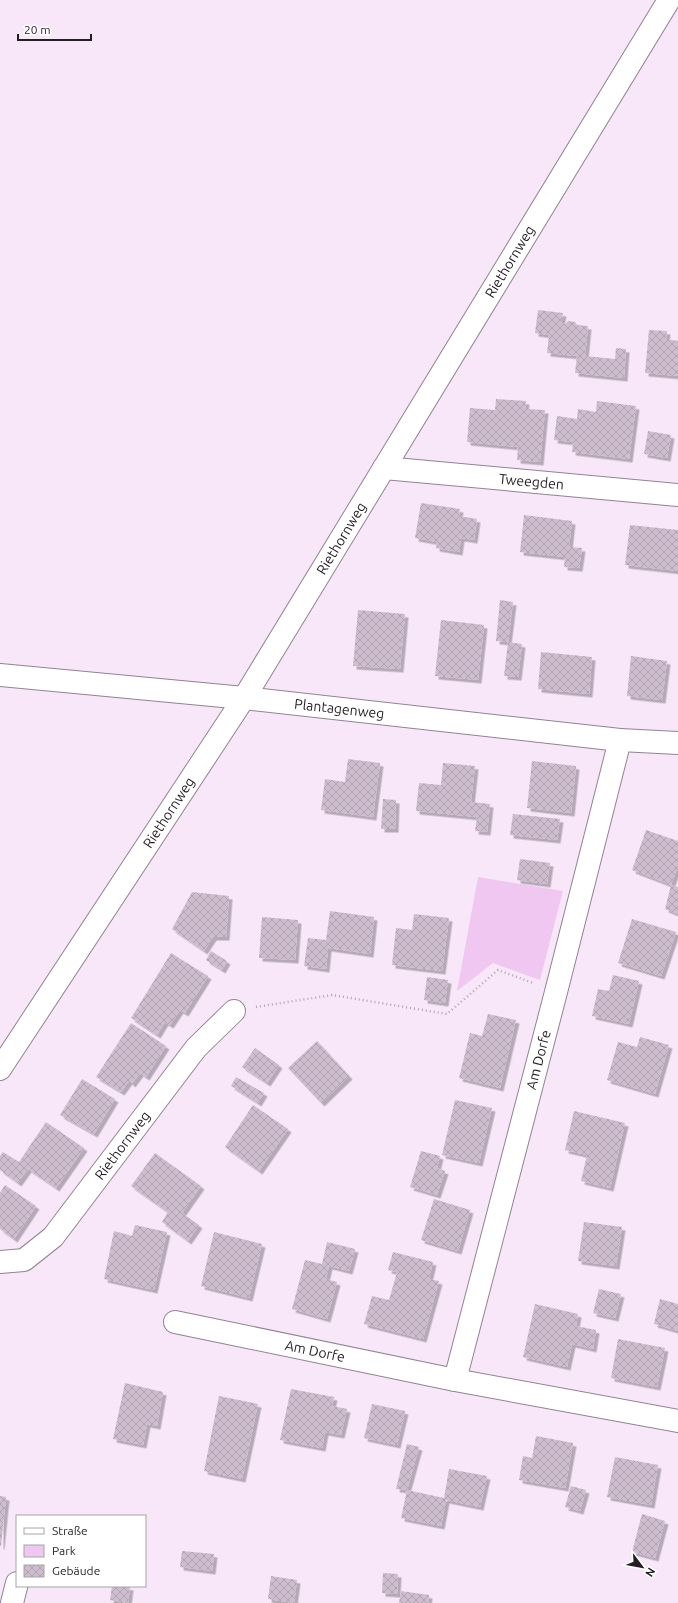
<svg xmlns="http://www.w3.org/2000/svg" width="678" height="1603" viewBox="0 0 678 1603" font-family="Ubuntu,sans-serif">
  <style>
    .park { fill: #f0c7f1 }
    .building { fill: url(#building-cross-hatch); filter: url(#shadow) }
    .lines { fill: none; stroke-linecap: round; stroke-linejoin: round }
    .minor-casing { stroke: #928392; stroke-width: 24 }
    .path { stroke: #b2a4b2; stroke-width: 2.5; stroke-dasharray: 1 3; stroke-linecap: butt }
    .minor { stroke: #fff; stroke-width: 22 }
    .labels { text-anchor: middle; stroke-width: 3; stroke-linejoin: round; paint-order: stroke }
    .street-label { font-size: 14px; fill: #241e24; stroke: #fff }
  </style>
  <defs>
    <pattern id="building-cross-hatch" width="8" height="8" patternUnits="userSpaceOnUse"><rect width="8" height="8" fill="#cebdce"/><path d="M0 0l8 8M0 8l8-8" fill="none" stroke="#b1a2b1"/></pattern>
    <filter id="shadow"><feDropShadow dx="3.5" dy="3.5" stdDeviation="0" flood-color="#0004"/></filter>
  </defs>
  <rect width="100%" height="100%" fill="#f8e7f9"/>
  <path class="park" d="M478,877L563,891L540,980L493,963L457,991Z"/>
  <g class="building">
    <path d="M538,310L563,313L561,323L565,324L568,321L575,322L577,325L588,326L585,356L615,359L616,348L626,349L624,378L575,373L577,356L547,353L549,335L535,333Z"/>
    <path d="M649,330L667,331L666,339L678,341V376L645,373Z"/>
    <path d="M496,399L526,401L525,409L545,410L540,462L517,460L518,447L467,442L470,408L495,410Z"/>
    <path d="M597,401L636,406L629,459L572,452L573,442L554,440L557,416L577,419L578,409L596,412Z"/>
    <path d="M648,431L671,435L667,458L644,454Z"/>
    <path d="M421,503L460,509L459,516L477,519L474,540L461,538L459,552L436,548L437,542L415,538Z"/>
    <path d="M524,515L572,521L569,547L582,548L579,568L564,567L565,557L520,552Z"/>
    <path d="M630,525L678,530V571L625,565Z"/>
    <path d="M500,600L513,602L508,642L522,644L518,677L504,676L508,642L496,641Z"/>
    <path d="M358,610L405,614L400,669L353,666Z"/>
    <path d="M441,620L484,625L478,680L435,676Z"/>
    <path d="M541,652L592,657L589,694L538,689Z"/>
    <path d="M631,656L667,661L662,700L627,696Z"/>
    <path d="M348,759L380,763L373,817L321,810L325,779L345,782Z"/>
    <path d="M532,761L576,766L571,813L527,808Z"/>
    <path d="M443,763L475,766L471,802L490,804L487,832L475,831L477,817L416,811L419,783L441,785Z"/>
    <path d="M383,799L396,800L395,829H381Z"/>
    <path d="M513,814L560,819L557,840L510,835Z"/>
    <path d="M646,830L678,841V866L671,885L678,887V914L665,909L671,885L632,870Z"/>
    <path d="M520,859L550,863L547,884L517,880Z"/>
    <path d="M192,892L229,896L226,937H213L204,951L172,929Z"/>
    <path d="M330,911L374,917L370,954L328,948L326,969L304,966L308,938L326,940Z"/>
    <path d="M414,914L449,918L442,971L392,965L396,928L412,930Z"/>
    <path d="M262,917L298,920L295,960L259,958Z"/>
    <path d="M632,919L676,932L661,976L618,963Z"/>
    <path d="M211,951L227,961L222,970L206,960Z"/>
    <path d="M171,953L208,976L185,1013L180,1010L170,1025L165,1022L157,1035L131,1018Z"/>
    <path d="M613,975L639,981L629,1024L592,1016L598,989L609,991Z"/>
    <path d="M427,977L448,980L445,1003L424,1000Z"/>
    <path d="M488,1014L516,1020L500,1088L459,1078L470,1033L482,1036Z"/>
    <path d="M131,1023L166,1046L146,1077L140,1073L132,1084L129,1081L121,1092L96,1077Z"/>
    <path d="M640,1037L669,1045L655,1094L607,1080L618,1042L637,1047Z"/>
    <path d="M317,1041L349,1076L321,1103L288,1068Z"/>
    <path d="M255,1048L279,1065L267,1083L242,1067Z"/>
    <path d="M236,1077L264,1093L258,1103L231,1086Z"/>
    <path d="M82,1079L115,1099L94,1134L60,1115Z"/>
    <path d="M455,1100L492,1108L479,1163L442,1155Z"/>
    <path d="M253,1105L288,1129L259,1171L225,1147Z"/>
    <path d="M574,1111L625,1123L610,1188L581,1181L587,1155L565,1150Z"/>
    <path d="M46,1122L84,1148L56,1188L28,1169L18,1183L0,1170V1156L3,1152L19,1162Z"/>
    <path d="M421,1151L440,1156L437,1168L445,1171L437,1195L410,1187Z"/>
    <path d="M155,1153L201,1186L182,1213L199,1225L188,1241L162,1222L168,1212L131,1186Z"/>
    <path d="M5,1185L36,1206L14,1239L0,1229V1193Z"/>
    <path d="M434,1199L470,1210L458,1251L421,1240Z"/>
    <path d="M584,1222L622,1227L616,1266L578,1261Z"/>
    <path d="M135,1225L167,1232L154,1290L104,1279L114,1231L132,1236Z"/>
    <path d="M214,1232L262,1244L249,1298L201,1286Z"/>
    <path d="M327,1242L355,1249L349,1271L329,1266L326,1279L337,1282L327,1319L292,1309L305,1260L322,1264Z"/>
    <path d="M393,1252L433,1262L429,1279L439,1281L423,1339L364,1324L372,1296L389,1300L397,1272L388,1270Z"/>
    <path d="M599,1289L621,1294L615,1318L593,1313Z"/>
    <path d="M660,1299L678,1304V1331L654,1324Z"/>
    <path d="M535,1304L578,1314L576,1326L596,1330L593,1349L572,1344L567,1367L523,1357Z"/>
    <path d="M618,1339L665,1348L657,1387L611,1378Z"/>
    <path d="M125,1383L163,1392L157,1426L147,1424L143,1445L113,1439Z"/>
    <path d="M291,1389L334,1397L332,1406L347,1409L341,1435L325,1432L322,1448L280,1440Z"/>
    <path d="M219,1396L258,1404L242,1479L204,1471Z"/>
    <path d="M372,1404L405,1411L397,1445L364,1438Z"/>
    <path d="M536,1436L573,1443L565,1488L519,1480L523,1456L532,1458Z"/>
    <path d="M407,1444L419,1447L407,1490L396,1489Z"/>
    <path d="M615,1457L658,1465L651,1505L607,1497Z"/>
    <path d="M449,1469L487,1476L480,1507L446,1500L441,1526L401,1518L407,1490L444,1498Z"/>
    <path d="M571,1486L586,1490L580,1511L565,1507Z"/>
    <path d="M0,1496L6,1497L1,1546H0Z"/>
    <path d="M642,1514L665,1521L655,1558L632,1552Z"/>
    <path d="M182,1551L214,1554L212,1571L180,1567Z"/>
    <path d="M383,1573L398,1574L397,1594L382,1593Z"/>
    <path d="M271,1576L297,1580L294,1603L268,1599Z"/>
    <path d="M112,1586L130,1587L128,1603L110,1600Z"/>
    <path d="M401,1591L429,1595L428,1603H399Z"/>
  </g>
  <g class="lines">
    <g class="minor-casing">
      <g id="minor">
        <path id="s1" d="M384,468L678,495"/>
        <path id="s2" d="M0,675L244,698L620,740L678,743"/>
        <path id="s3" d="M0,1069L244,698L669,0"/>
        <path id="s4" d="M0,1262L24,1260L53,1237L196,1048L234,1011"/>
        <path id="s5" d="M175,1322L455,1380L678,1421"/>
        <path id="s6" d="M455,1380L556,992L620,740"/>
        <path d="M12,1603L17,1583"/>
      </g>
    </g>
    <path class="path" d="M256,1007L332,995L447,1014L498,970L533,983"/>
    <use href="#minor" class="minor"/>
  </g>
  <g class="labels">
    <g class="street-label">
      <text dy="5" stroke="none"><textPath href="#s3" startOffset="955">Riethornweg</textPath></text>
      <text dy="5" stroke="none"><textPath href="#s1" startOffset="148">Tweegden</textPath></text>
      <text dy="5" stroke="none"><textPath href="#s3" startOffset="631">Riethornweg</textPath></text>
      <text dy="5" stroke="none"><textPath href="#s2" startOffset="341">Plantagenweg</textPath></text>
      <text dy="5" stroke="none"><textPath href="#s3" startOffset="307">Riethornweg</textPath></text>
      <text dy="5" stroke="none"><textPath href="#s6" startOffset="331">Am Dorfe</textPath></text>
      <text dy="5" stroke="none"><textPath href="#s4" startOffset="176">Riethornweg</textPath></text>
      <text dy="5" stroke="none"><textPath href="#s5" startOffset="143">Am Dorfe</textPath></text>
    </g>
  </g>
  <rect x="16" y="1515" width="130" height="72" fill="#ffffff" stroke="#a7a5a7"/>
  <rect x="24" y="1528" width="20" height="6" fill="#ffffff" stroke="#a7a5a7"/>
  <text x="52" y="1535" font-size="12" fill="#241e24">Straße</text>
  <rect x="24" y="1545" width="20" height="12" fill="#f0c7f1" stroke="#a7a5a7"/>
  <text x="52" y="1555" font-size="12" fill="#241e24">Park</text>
  <rect x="24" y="1565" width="20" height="12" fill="url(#building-cross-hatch)" stroke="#a7a5a7"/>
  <text x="52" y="1575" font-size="12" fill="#241e24">Gebäude</text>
  <g transform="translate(642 1567) rotate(122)" stroke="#ffffff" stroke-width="3" paint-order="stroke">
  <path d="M0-3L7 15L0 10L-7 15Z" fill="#241e24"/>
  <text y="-6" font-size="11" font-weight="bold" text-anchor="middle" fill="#241e24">N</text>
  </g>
  <path d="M18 34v6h73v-6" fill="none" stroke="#241e24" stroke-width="2"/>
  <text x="24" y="34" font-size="12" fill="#241e24" stroke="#ffffff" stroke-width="3" paint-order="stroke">20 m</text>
</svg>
